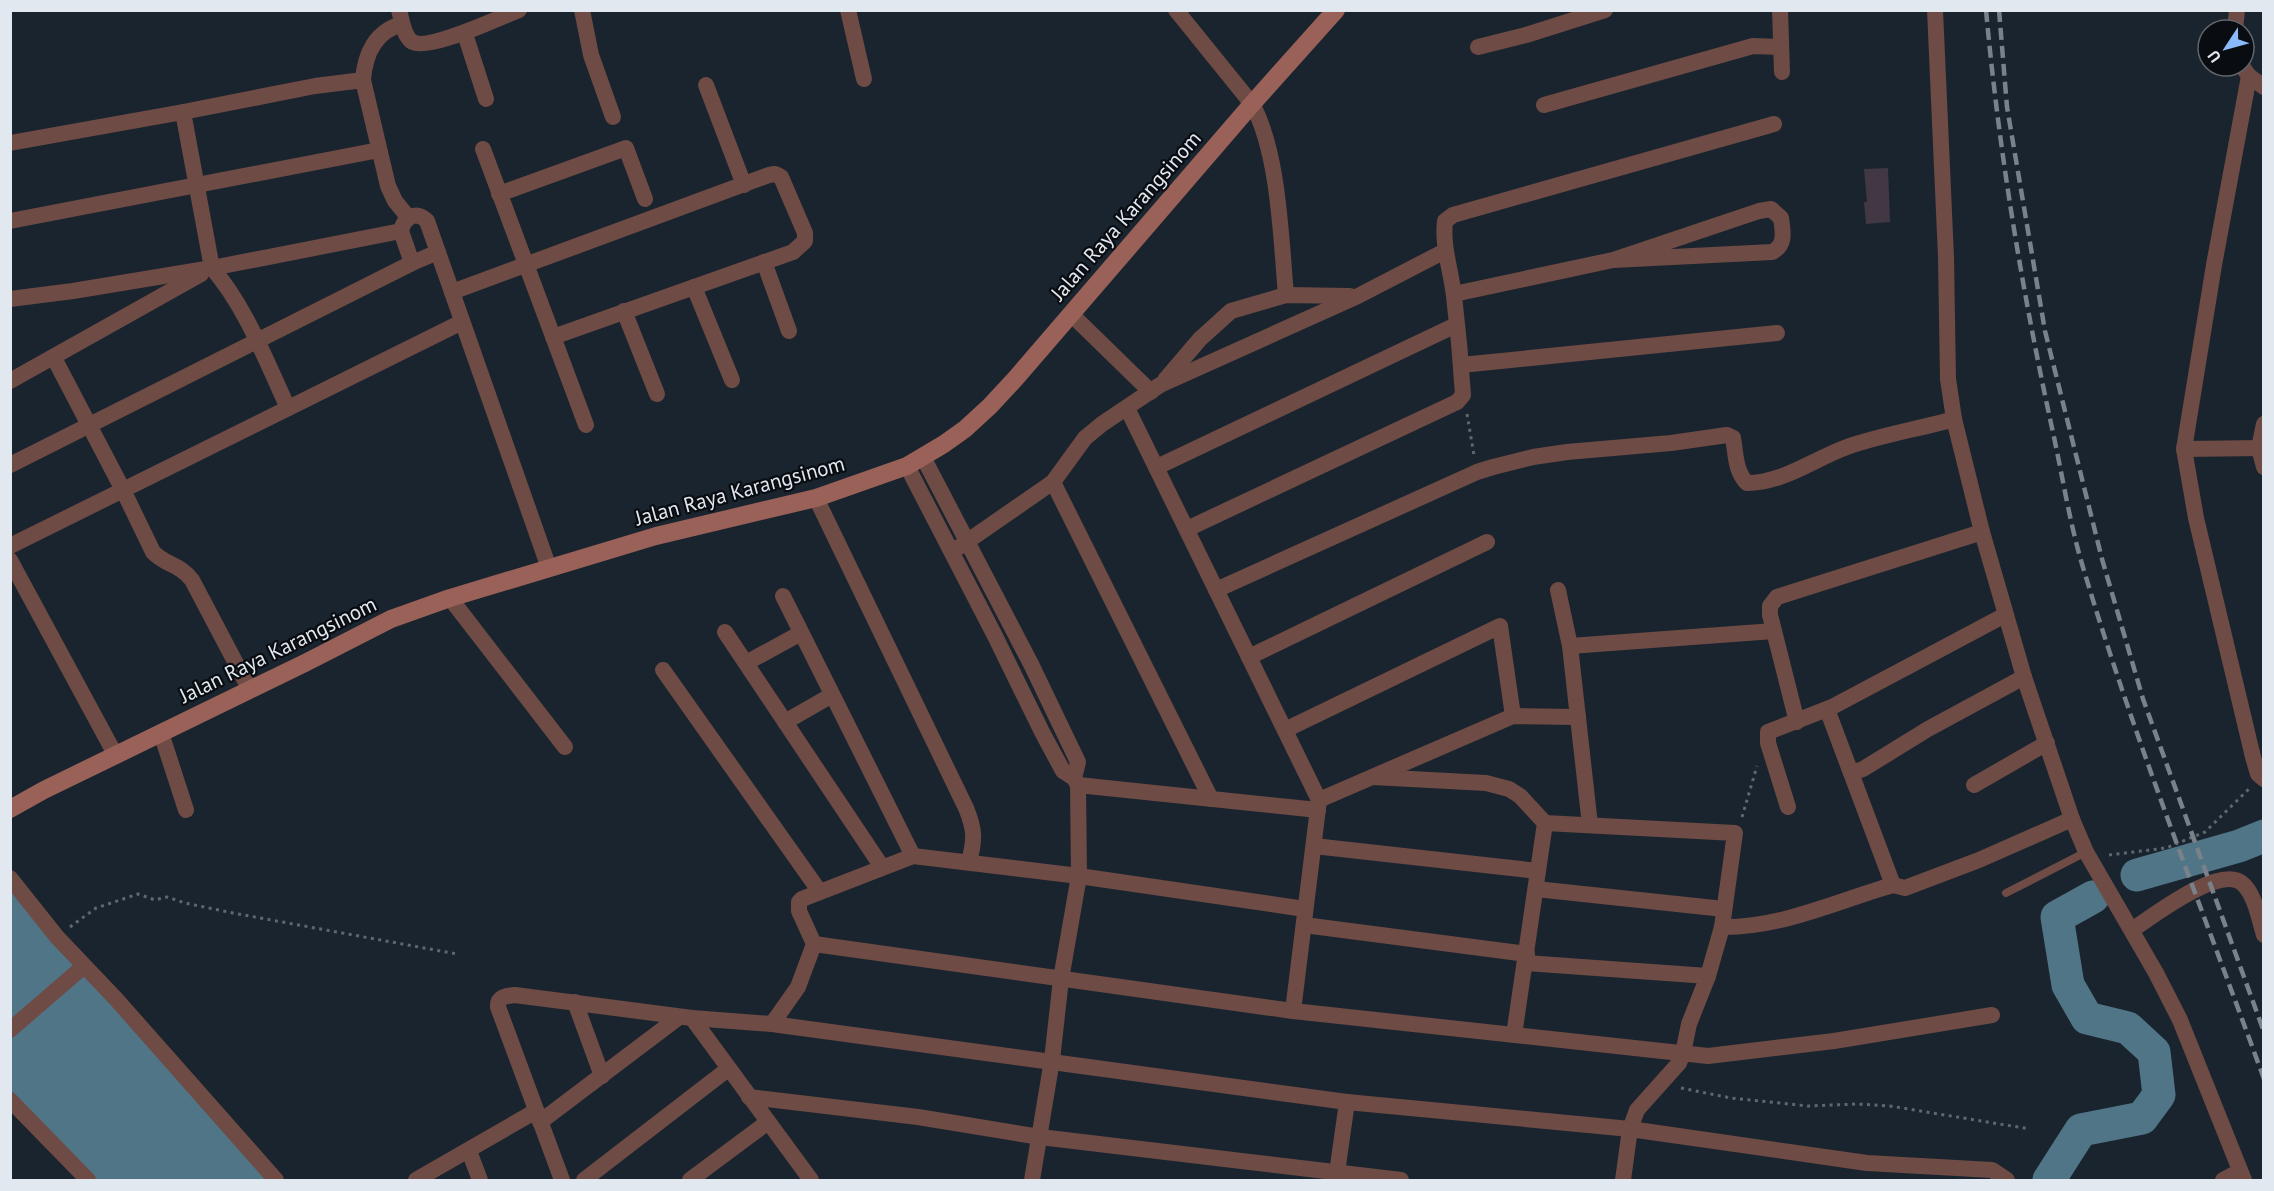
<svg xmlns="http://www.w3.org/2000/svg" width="2274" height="1191" viewBox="0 0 2274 1191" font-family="'PT Sans',sans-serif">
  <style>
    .water { fill: #507587 }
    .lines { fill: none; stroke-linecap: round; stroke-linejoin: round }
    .river { stroke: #507587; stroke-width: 33 }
    .building { fill: #413844 }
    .path { stroke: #5f6871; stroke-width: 3; stroke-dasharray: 3 4.5; stroke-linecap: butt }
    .lane { stroke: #6e4b44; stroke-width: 8 }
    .street { stroke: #6e4b44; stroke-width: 16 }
    .secondary { stroke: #996157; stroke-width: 18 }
    .rail { stroke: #79818a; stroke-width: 4.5; stroke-dasharray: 12 6; stroke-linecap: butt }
    .labels { text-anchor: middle; stroke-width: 4.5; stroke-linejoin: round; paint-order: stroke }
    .street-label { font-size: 21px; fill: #e2e8f0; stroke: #090d11 }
  </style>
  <rect width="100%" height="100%" fill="#1a242e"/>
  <path class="water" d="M10,878L276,1180H88L11,1100Z"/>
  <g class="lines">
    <g class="river">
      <path d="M2137,875L2239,846L2264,836"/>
      <path d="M2049,1180L2081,1130L2142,1118L2159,1095L2154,1052L2128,1028L2087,1018L2068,985L2057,917L2093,897"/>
    </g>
  </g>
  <path class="building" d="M1888,168L1890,222L1866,224L1864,202H1867L1864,169Z"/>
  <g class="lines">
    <g class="path">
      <path d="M1467,414L1474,455"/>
      <path d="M1742,817L1757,766"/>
      <path d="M2109,855L2166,848L2205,832L2249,789"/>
      <path d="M70,927L96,908L138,894L155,900L167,897L185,903L233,913L457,954"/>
      <path d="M1681,1088L1731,1098L1808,1106L1857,1104L1890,1106L2030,1129"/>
    </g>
    <path class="lane" d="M2006,893L2086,852"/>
    <g class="street">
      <path d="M399,10C402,20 403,34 411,41C426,53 500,17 519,10"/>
      <path d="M582,10L591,55L613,117"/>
      <path d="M848,10L864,79"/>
      <path d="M1176,10L1252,104C1279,152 1281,240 1286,295"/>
      <path d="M1780,10L1782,72"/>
      <path d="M1935,10L1946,257L1948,379L1954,419L1982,532L2024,677L2072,819L2086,852L2156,973L2180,1020L2244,1180"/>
      <path d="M2235,30L2237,10"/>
      <path d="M465,34L486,99"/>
      <path d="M1478,47L1526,35L1605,10"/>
      <path d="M2242,66L2249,76L2264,87"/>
      <path d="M2249,76L2214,265L2184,449L2196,518L2253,757L2258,774L2264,779"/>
      <path d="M363,80C365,53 376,31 402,24"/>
      <path d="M706,85L744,185"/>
      <path d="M1544,105L1753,46L1781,47"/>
      <path d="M183,112L212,268C246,307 266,361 288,408"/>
      <path d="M10,143L183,112L315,86L363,80L388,186L395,201L408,217"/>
      <path d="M483,149L586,425"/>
      <path d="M499,194L626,148L645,199"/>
      <path d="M10,221L379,150"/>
      <path d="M401,231L412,263"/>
      <path d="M764,262L789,331"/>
      <path d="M694,287L732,380"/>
      <path d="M452,292L769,175L775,174L781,177L805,233V241L793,252L553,337"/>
      <path d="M1454,294L1613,260L1759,211L1771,209L1781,218C1783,232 1786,245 1772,252L1613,260"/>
      <path d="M10,299L73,291L212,268L401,231C404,217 416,210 427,221L549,568"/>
      <path d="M624,311L657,394"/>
      <path d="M1071,314L1151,392"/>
      <path d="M54,358L123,490L153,552C165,565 180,564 192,580L250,690"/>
      <path d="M1461,365L1777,333"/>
      <path d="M1165,380L1200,339L1231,311L1286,295L1350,296"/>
      <path d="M10,381L201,274"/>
      <path d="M1127,408L1319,800L1293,1011"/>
      <path d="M2264,424L2259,448L2264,467"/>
      <path d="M2184,449L2264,448"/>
      <path d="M923,457L1031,664L1078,762L1074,778"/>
      <path d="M10,465L412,263L438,252"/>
      <path d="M907,466L995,636L1042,732L1063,771L1074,778L1078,785L1079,876L1061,979L1052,1060L1032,1180"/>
      <path d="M1157,467L1456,325"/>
      <path d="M1053,482L1211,799"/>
      <path d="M816,498L966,808C975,830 975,839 969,862"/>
      <path d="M1187,529L1457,402L1463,395C1461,362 1458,329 1454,296C1451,270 1442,247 1445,221L1453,215L1774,124"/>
      <path d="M10,546L462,322"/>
      <path d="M952,552L1053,482L1085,438L1102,424L1160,385L1358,296L1445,251"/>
      <path d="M10,560L116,756"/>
      <path d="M1216,590L1477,472L1493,467L1533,457L1567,452L1671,443L1727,435L1733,438C1736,454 1735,471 1747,483C1783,483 1814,459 1847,447C1881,435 1919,429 1954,419"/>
      <path d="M1558,590L1570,646L1590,825"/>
      <path d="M783,596L913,856"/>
      <path d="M450,598L565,747"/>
      <path d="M725,632L882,867"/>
      <path d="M1570,646L1774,631"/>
      <path d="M1249,657L1487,542"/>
      <path d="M746,663L801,633"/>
      <path d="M663,670L820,892"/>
      <path d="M1827,709L1851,773"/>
      <path d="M785,722L832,695"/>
      <path d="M1797,722L1770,615V606L1777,597L1982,532"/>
      <path d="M1285,730L1500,626L1513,716"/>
      <path d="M161,733L186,810"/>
      <path d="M1373,777L1486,783L1509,789L1520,796L1545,823L1514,1035"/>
      <path d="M1078,785L1318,810"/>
      <path d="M1974,785L2047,743"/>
      <path d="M1319,800L1513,716L1578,717"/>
      <path d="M1788,807L1768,743V732L1832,707L2005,615"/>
      <path d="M1545,823L1735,833L1722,927L1708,976L1689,1024L1683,1053L1679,1063L1637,1110L1630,1129L1623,1180"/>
      <path d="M1314,846L1538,871"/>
      <path d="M10,878L57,937L116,999L276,1180"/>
      <path d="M1893,885L1851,773L1863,769L1928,729L2024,677"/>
      <path d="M1536,889L1724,909"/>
      <path d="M1304,925L1527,954"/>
      <path d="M1722,927C1781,928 1837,901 1893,885L1905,888L1979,860L2072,819"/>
      <path d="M2132,930C2153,916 2221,863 2243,884C2255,895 2259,919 2264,935"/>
      <path d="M814,944L1293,1011L1708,1056L1834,1041L1992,1015"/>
      <path d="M1526,963L1708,976"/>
      <path d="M575,1002L602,1076"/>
      <path d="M692,1018L811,1180"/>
      <path d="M772,1024L798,987L814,944L799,911V902L802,899L913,856L1079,876L1305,909"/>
      <path d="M10,1030L84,966"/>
      <path d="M749,1097L918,1117L1040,1137L1401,1180"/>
      <path d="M10,1100L88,1180"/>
      <path d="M540,1122L679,1017"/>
      <path d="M469,1151L480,1180"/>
      <path d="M416,1180L536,1111"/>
      <path d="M562,1180L498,1007C497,996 507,996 515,995L692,1018L772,1024L1347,1102L1630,1129L1867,1163L1992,1170L2007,1180"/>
      <path d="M584,1180L728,1069"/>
      <path d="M690,1180L768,1122"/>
      <path d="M1336,1180L1347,1102"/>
      <path d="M2223,1180L2240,1171"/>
    </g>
    <path class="secondary" d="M10,809L44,790L305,663L391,619L450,598L656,536L816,498L907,466L944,444L965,429L990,406L1016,378L1252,104L1336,10"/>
    <g class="rail">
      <path d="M1986,10C1999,152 2022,290 2052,428C2062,473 2069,520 2082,564C2134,739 2202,908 2264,1079"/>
      <path d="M1999,10L2007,107L2045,331L2102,559L2143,699L2264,1032"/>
    </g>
  </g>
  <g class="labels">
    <g class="street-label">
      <text transform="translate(1126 216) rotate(-49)" y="7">Jalan Raya Karangsinom</text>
      <text transform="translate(740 491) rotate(-15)" y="7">Jalan Raya Karangsinom</text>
      <text transform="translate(278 650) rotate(-26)" y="7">Jalan Raya Karangsinom</text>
    </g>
  </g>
  <rect width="2274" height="1191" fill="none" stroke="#e2e8f0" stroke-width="24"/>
  <g transform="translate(2226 48) rotate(234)"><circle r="28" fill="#090d11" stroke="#60656a" stroke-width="1.5"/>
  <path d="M0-4.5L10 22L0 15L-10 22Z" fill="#8abafc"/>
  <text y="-9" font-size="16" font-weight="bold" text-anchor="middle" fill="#e2e8f0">U</text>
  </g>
</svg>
